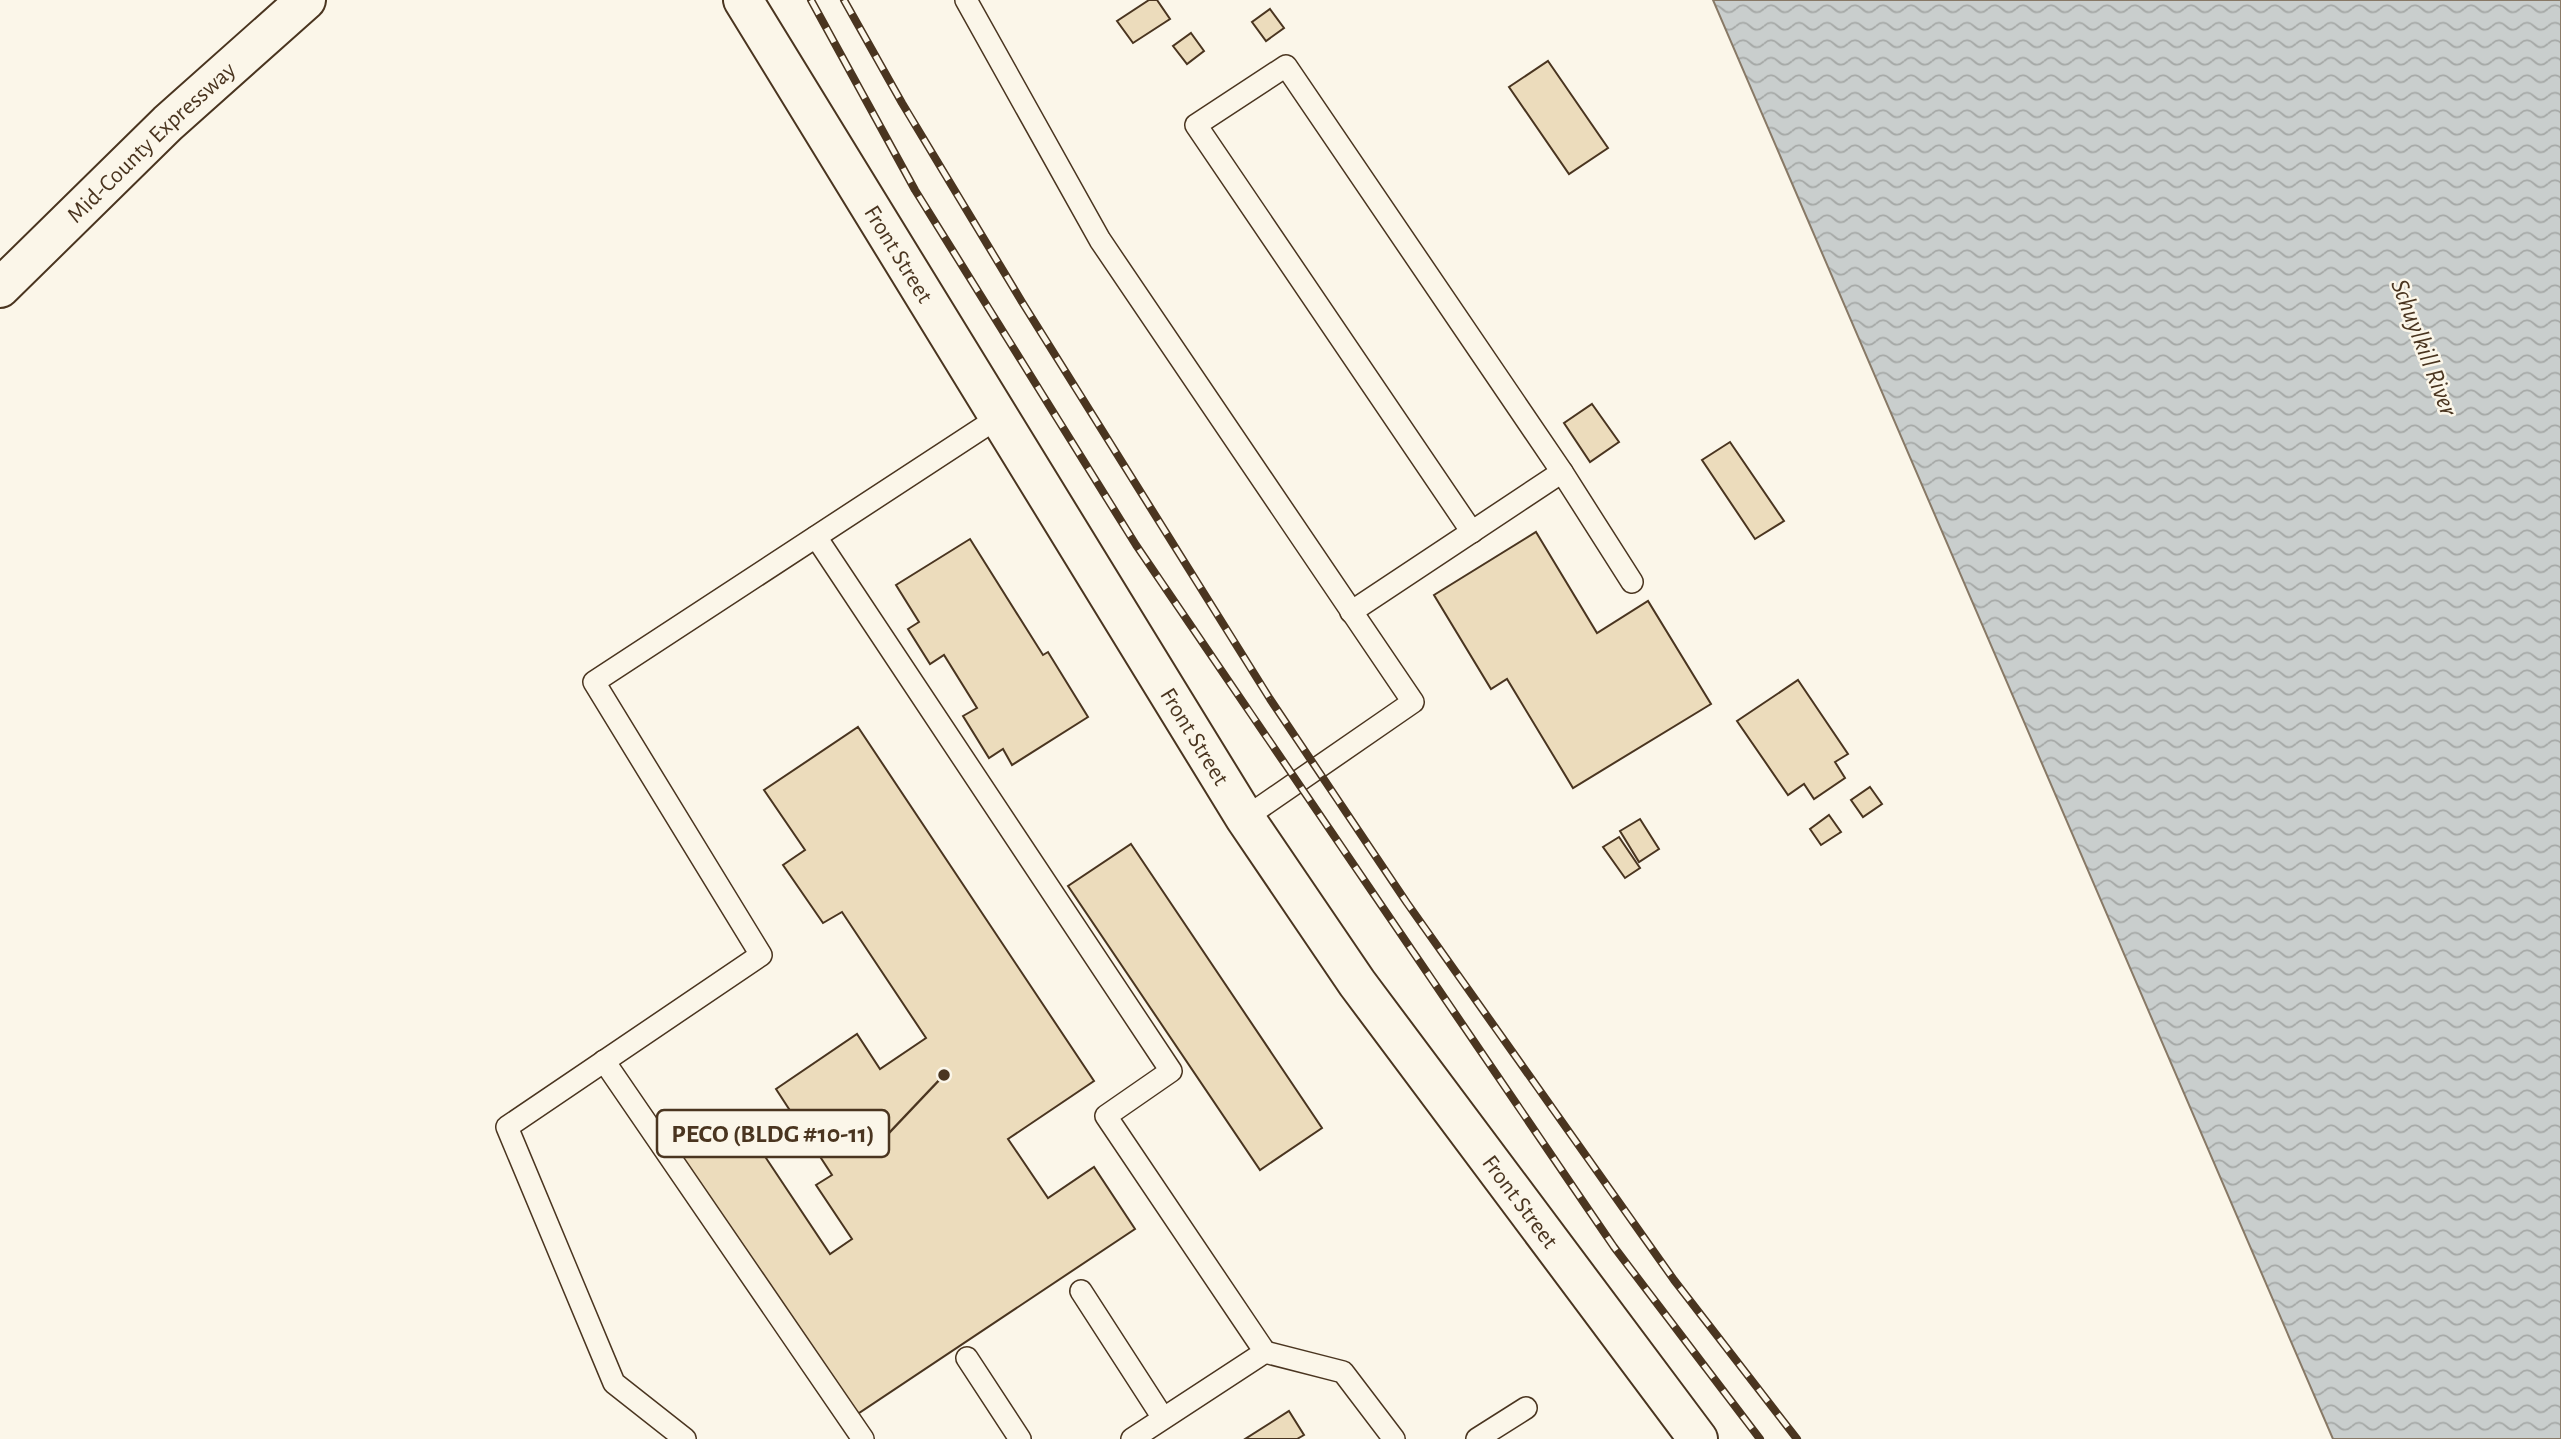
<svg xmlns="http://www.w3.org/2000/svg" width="2561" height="1439" viewBox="0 0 2561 1439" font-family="'Alegreya Sans',sans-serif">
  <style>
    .water { fill: url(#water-waves); stroke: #887966; stroke-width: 2 }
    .building { fill: #ecdcbc; stroke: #4a3520; stroke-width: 2 }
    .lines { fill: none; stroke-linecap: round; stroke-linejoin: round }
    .service-casing { stroke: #4a3520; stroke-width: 24 }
    .secondary-casing { stroke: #4a3520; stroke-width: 42 }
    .motorway-casing { stroke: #4a3520; stroke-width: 42 }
    .service { stroke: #fbf6e9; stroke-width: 21 }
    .secondary { stroke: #fbf6e9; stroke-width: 38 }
    .motorway { stroke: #fbf6e9; stroke-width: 38 }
    .rail-casing { stroke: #4a3520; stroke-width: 8 }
    .rail { stroke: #fbf6e9; stroke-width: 5; stroke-dasharray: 16; stroke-linecap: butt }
    .labels { text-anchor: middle; stroke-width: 5; stroke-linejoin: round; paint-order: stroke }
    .street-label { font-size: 24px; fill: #4a3520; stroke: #fbf6e9 }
    .water-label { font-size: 26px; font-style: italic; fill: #4a3520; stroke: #fbf6e9 }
    .leader { fill: none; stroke: #4a3520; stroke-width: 2.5 }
    .callout-dot { fill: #4a3520; stroke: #fbf6e9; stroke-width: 2.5 }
    .callout { fill: #fbf6e9; stroke: #4a3520; stroke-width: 2.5 }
    .callout-label { font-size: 26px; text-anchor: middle; font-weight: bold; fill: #4a3520 }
  </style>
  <defs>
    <pattern id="water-waves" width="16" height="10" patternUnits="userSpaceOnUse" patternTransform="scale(1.75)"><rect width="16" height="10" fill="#c9cecd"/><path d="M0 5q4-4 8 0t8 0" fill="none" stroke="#a5a8a6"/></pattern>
  </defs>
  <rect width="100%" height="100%" fill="#fbf6e9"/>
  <path class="water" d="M1713,0H2561V1439H2333Z"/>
  <g class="building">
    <path d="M1149,0H1157L1170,19L1133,43L1117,21Z"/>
    <path d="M1270,9L1284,28L1266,41L1252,22Z"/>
    <path d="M1191,33L1204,51L1187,64L1173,46Z"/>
    <path d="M1548,61L1608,148L1569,174L1509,87Z"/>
    <path d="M1592,404L1619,442L1590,462L1564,423Z"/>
    <path d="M1730,442L1784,521L1755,539L1702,460Z"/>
    <path d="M1536,532L1597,633L1648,601L1711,704L1573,788L1507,679L1491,689L1434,595Z"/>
    <path d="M970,539L1043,655L1048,652L1088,717L1012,765L1003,749L989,758L963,716L977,708L944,655L930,664L908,629L919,622L896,585Z"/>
    <path d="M1798,680L1848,754L1835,762L1845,778L1814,799L1804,784L1788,795L1737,721Z"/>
    <path d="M858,727L1094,1081L1008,1139L1048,1198L1094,1167L1135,1229L850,1419L677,1161L740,1119L830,1254L852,1239L816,1185L832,1175L776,1089L857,1034L880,1069L926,1038L842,912L823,923L783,865L805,850L764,790Z"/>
    <path d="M1870,787L1882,804L1863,817L1851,800Z"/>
    <path d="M1829,815L1841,832L1821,845L1810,829Z"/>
    <path d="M1640,819L1659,849L1639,862L1620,831Z"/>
    <path d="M1619,837L1640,868L1625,878L1603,847Z"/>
    <path d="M1131,844L1322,1128L1260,1170L1068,886Z"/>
    <path d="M1289,1411L1304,1435L1297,1439H1245Z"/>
  </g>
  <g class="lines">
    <g class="service-casing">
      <g id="service">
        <path d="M966,0L1100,240L1413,702L1245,818"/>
        <path d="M1472,532L1196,125L1286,66L1562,472"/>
        <path d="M816,537L1171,1071L1106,1116L1265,1352L1132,1439"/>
        <path d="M1351,612L1562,472L1632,582"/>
        <path d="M604,1061L863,1439"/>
        <path d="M1081,1291L1163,1418"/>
        <path d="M1265,1352L1343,1372L1394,1439"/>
        <path d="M967,1358L1020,1439"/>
        <path d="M685,1439L614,1383L507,1127L761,955L594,682L999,417"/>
        <path d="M1477,1439L1526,1408"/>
      </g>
    </g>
    <g class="secondary-casing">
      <g id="secondary">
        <path id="s1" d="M743,0L1245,818L1357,983L1698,1439"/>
      </g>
    </g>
    <g class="motorway-casing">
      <g id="motorway">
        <path id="s2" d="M0,288L168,123L306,0"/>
      </g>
    </g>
    <use href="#service" class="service"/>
    <use href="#secondary" class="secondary"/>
    <use href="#motorway" class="motorway"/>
    <g class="rail-casing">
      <g id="rail">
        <path d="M811,0L915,190L1136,545L1614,1247L1760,1439"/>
        <path d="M844,0L902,103L1022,302L1270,699L1407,903L1674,1280L1797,1439"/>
      </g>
    </g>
    <use href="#rail" class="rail"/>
  </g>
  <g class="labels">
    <g class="street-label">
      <text dy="8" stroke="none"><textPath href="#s2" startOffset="210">Mid-County Expressway</textPath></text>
      <text dy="8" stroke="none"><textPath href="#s1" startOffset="298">Front Street</textPath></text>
      <text dy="8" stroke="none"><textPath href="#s1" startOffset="864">Front Street</textPath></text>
      <text dy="8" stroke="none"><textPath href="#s1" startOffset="1432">Front Street</textPath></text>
    </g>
    <g class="water-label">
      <text transform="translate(2425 347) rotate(69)" y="9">Schuylkill River</text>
    </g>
  </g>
  <path class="leader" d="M944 1075L889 1133"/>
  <circle class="callout-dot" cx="944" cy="1075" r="7"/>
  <rect class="callout" x="657" y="1110" width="232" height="47" rx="7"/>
  <g class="callout-label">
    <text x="773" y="1142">PECO (BLDG #10-11)</text>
  </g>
</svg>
